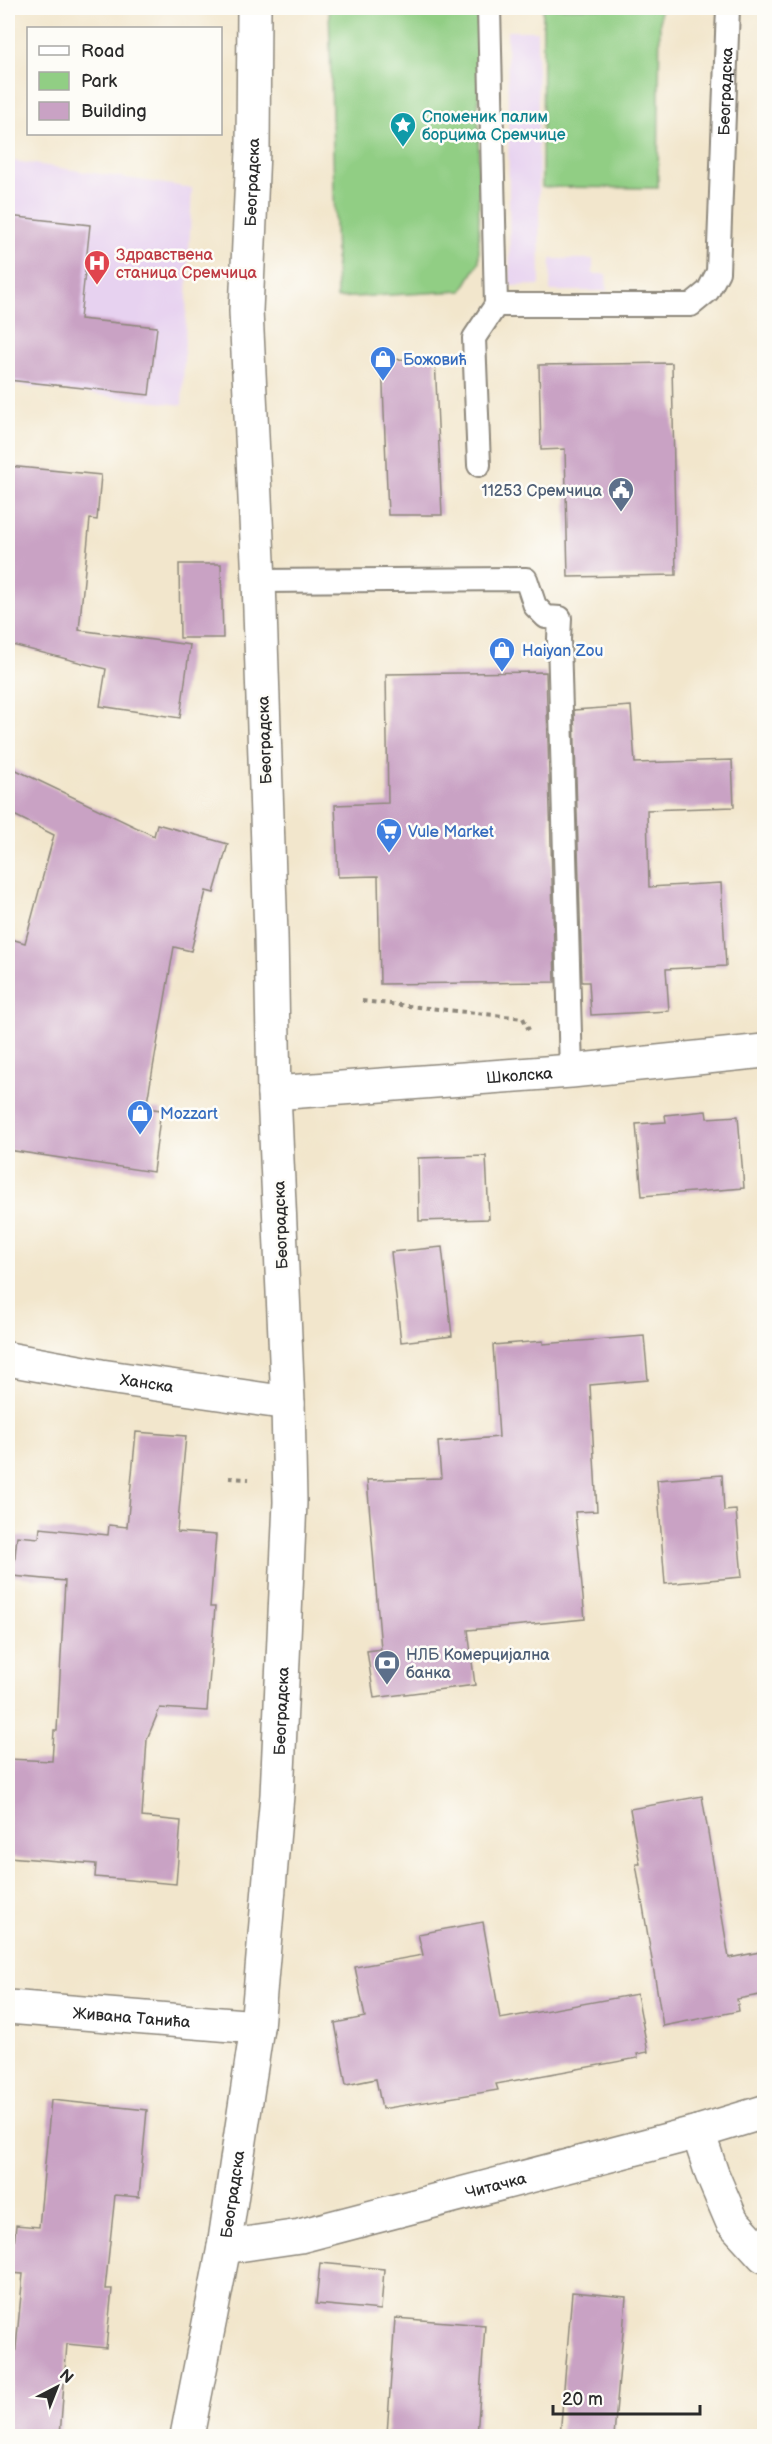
<svg xmlns="http://www.w3.org/2000/svg" width="772" height="2444" viewBox="0 0 772 2444" font-family="'Balsamiq Sans',sans-serif">
  <style>
    .built { fill: #e7d2f0 }
    .green { fill: #91ce84; stroke: #5e7c58; stroke-width: 1.5 }
    .building { fill: #c9a2c4 }
    .lines { fill: none; stroke-linecap: round; stroke-linejoin: round }
    .service-casing { stroke: #8e887c; stroke-width: 26 }
    .minor-casing { stroke: #8e887c; stroke-width: 36 }
    .secondary-casing { stroke: #8e887c; stroke-width: 36 }
    .path { stroke: #8e887c; stroke-width: 4; stroke-dasharray: 4.5 4.5; stroke-linecap: butt }
    .service { stroke: #fff; stroke-width: 22 }
    .minor { stroke: #fff; stroke-width: 33 }
    .secondary { stroke: #fff; stroke-width: 33 }
    .labels { text-anchor: middle; stroke-width: 5; stroke-linejoin: round; paint-order: stroke }
    .street-label { font-size: 16px; fill: #2b2b2b; stroke: #fdfcf7 }
    .culture-label { font-size: 16px; fill: #0d838f; stroke: #fdfcf7; text-anchor: start }
    .health-label { font-size: 16px; fill: #be3a42; stroke: #fdfcf7; text-anchor: start }
    .shop-label { font-size: 16px; fill: #366cbe; stroke: #fdfcf7; text-anchor: start }
    .service-label { font-size: 16px; fill: #4e5e75; stroke: #fdfcf7; text-anchor: end }
  </style>
  <rect width="100%" height="100%" fill="#fdfcf7"/>
  <filter id="ink" filterUnits="userSpaceOnUse"><feTurbulence type="fractalNoise" baseFrequency=".0167" numOctaves="2"/><feDisplacementMap in="SourceGraphic" scale="12" xChannelSelector="R" yChannelSelector="G"/><feConvolveMatrix kernelMatrix="1 2 1 2 8 2 1 2 1" color-interpolation-filters="sRGB"/></filter>
  <filter id="wash" filterUnits="userSpaceOnUse"><feTurbulence type="fractalNoise" baseFrequency=".008" numOctaves="4" result="noise"/><feDisplacementMap in="SourceGraphic" scale="24" xChannelSelector="R" yChannelSelector="G"/><feGaussianBlur stdDeviation="1.35" result="paint"/><feColorMatrix in="noise" values="0 0 0 0 0 0 0 0 0 0 0 0 0 0 0 0 0 1.4 0 .05"/><feComposite in="paint" operator="in"/></filter>
  <g filter="url(#wash)">
    <rect width="100%" height="100%" fill="#f2e6cc"/>
    <g class="built">
      <path d="M507,31H537L540,285L510,286Z"/>
      <path d="M8,160L192,188L182,405L8,384Z"/>
      <path d="M551,259H593V274H606L607,291H550Z"/>
    </g>
    <g class="green">
      <path d="M329,8H478L479,262L462,291L337,298Z"/>
      <path d="M543,8H660L658,188L542,187Z"/>
    </g>
    <g id="blocks">
      <g class="building">
        <path d="M8,216L90,225L80,319L157,327L149,395L8,380Z"/>
        <path d="M435,358L442,515H388L382,360Z"/>
        <path d="M672,363L676,575L568,577L565,449L541,450L539,365Z"/>
        <path d="M8,466L101,475L97,520L90,519L79,630L190,645L180,718L100,706L106,669L8,644Z"/>
        <path d="M179,564H221L223,638H180Z"/>
        <path d="M546,672L555,982L380,984L378,876L338,877L335,805L388,803L386,674Z"/>
        <path d="M631,706L635,763L732,760L734,807L647,810L649,887L721,883L726,966L666,969L669,1011L591,1015L589,982H582L574,710Z"/>
        <path d="M8,766L154,836L157,824L228,844L214,893L206,891L191,951L174,947L146,1108L161,1110L153,1172L8,1150V938L25,943L54,835L8,812Z"/>
        <path d="M706,1111L707,1118L738,1116L744,1188L642,1196L636,1124L666,1122L665,1115Z"/>
        <path d="M486,1156L489,1219L419,1221L418,1158Z"/>
        <path d="M442,1247L452,1336L401,1342L391,1252Z"/>
        <path d="M644,1336L648,1380L590,1385L597,1511L575,1512L585,1619L468,1630L475,1685L374,1698L367,1651L381,1649L367,1480L441,1478L438,1442L499,1437L493,1345L543,1341V1344Z"/>
        <path d="M136,1432L186,1436L177,1532L216,1535L210,1607H215L207,1711L160,1708L147,1739L142,1817L181,1821L176,1884L95,1877L96,1864L8,1857V1759L52,1761L54,1731H57L65,1581L13,1576L17,1536L39,1538L40,1528L108,1535L109,1525L127,1527Z"/>
        <path d="M722,1475L724,1511L736,1510L742,1577L665,1584L657,1480Z"/>
        <path d="M702,1796L729,1958L765,1951V1994L737,1999L739,2011L663,2026L636,1864H640L630,1809Z"/>
        <path d="M483,1922L500,2019L637,1994L648,2052L637,2054L638,2058L496,2084L498,2090L382,2109L376,2079L346,2085L335,2023L365,2017L355,1967L423,1955L418,1934Z"/>
        <path d="M51,2100L147,2110L139,2197L115,2195L105,2289H112L106,2348L67,2344L60,2436H8V2389H12L23,2274L11,2273L16,2225L39,2227Z"/>
        <path d="M320,2263L384,2269L381,2310L316,2304Z"/>
        <path d="M572,2292L626,2297L614,2436H560Z"/>
        <path d="M395,2318L485,2325L477,2436H423L387,2434Z"/>
      </g>
    </g>
  </g>
  <g filter="url(#ink)">
    <use href="#blocks" fill-opacity="0" stroke="#8e887c" stroke-width="1.5"/>
    <g class="lines">
      <g class="service-casing">
        <g id="service">
          <path d="M489,8L496,305"/>
          <path id="s1" d="M479,465L474,338L496,305H691L708,291L718,272L728,8"/>
          <path d="M259,581L526,579L535,606L546,617L560,618L559,639L571,1071"/>
        </g>
      </g>
      <g class="minor-casing">
        <g id="minor">
          <path id="s2" d="M274,1093L571,1071L764,1051"/>
          <path id="s3" d="M8,1359L101,1376L288,1403"/>
          <path id="s4" d="M8,2007L257,2027"/>
          <path d="M698,2132L712,2174L732,2221L764,2256"/>
          <path id="s5" d="M224,2247L300,2236L698,2132L764,2112"/>
        </g>
      </g>
      <g class="secondary-casing">
        <g id="secondary">
          <path id="s6" d="M187,2436L224,2247L257,2027L277,1795L290,1502L288,1403L274,1093L271,935L259,581L246,311L253,151L254,8"/>
        </g>
      </g>
      <g class="path">
        <path d="M362,1001L523,1018L529,1030"/>
        <path d="M229,1478L249,1479"/>
      </g>
      <use href="#service" class="service"/>
      <use href="#minor" class="minor"/>
      <use href="#secondary" class="secondary"/>
    </g>
  </g>
  <defs>
    <g id="sight-pin" transform="scale(1.35)"><path d="M0 17L-7.5 6A9.5 9.5 0 1 1 7.5 6Z" fill="#0f9aa8" stroke="#fdfcf7"/><path d="M0-6L1.8-2.2L6-1.7L2.9 1.2L3.7 5.4L0 3.3L-3.7 5.4L-2.9 1.2L-6-1.7L-1.8-2.2Z" fill="#fff"/></g>
    <g id="hospital-pin" transform="scale(1.35)"><path d="M0 17L-7.5 6A9.5 9.5 0 1 1 7.5 6Z" fill="#e0444e" stroke="#fdfcf7"/><path d="M-5-5h3v3.5h4V-5h3V5h-3V1.5h-4V5h-3Z" fill="#fff"/></g>
    <g id="shop-pin" transform="scale(1.35)"><path d="M0 17L-7.5 6A9.5 9.5 0 1 1 7.5 6Z" fill="#3f7fe0" stroke="#fdfcf7"/><path d="M-5-2.5h2.3a2.7 3.5 0 0 1 5.4 0H5L5.5 6h-11ZM-1.5-2.5h3a1.5 2.3 0 0 0-3 0Z" fill="#fff"/></g>
    <g id="civic-pin" transform="scale(1.35)"><path d="M0 17L-7.5 6A9.5 9.5 0 1 1 7.5 6Z" fill="#5c6f8a" stroke="#fdfcf7"/><path d="M-.6-6.5H3V-4.5H.6V-3L4-1V1h2V6H-6V1h2V-1L-.6-3ZM-1.2 2.5V6h2.4V2.5Z" fill="#fff"/></g>
    <g id="supermarket-pin" transform="scale(1.35)"><path d="M0 17L-7.5 6A9.5 9.5 0 1 1 7.5 6Z" fill="#3f7fe0" stroke="#fdfcf7"/><path d="M-6-5.5h2.5l.6 2H6L4.5 2H-2.5L-4.4-4H-6ZM-1.5 3.2a1.3 1.3 0 1 0 .1 0ZM3 3.2a1.3 1.3 0 1 0 .1 0Z" fill="#fff"/></g>
    <g id="bank-pin" transform="scale(1.35)"><path d="M0 17L-7.5 6A9.5 9.5 0 1 1 7.5 6Z" fill="#5c6f8a" stroke="#fdfcf7"/><path d="M-6-4H6V4H-6ZM0-2.3a2.3 2.3 0 1 0 0 4.6a2.3 2.3 0 1 0 0-4.6Z" fill="#fff"/></g>
  </defs>
  <g fill-rule="evenodd">
    <use href="#sight-pin" x="403" y="125"/>
    <use href="#hospital-pin" x="97" y="263"/>
    <use href="#shop-pin" x="383" y="359"/>
    <use href="#civic-pin" x="621" y="490"/>
    <use href="#shop-pin" x="502" y="650"/>
    <use href="#supermarket-pin" x="389" y="831"/>
    <use href="#shop-pin" x="140" y="1113"/>
    <use href="#bank-pin" x="387" y="1663"/>
  </g>
  <g class="labels">
    <g class="street-label">
      <text dy="6" stroke="none"><textPath href="#s1" startOffset="586">Београдска</textPath></text>
      <text dy="6" stroke="none"><textPath href="#s6" startOffset="2262">Београдска</textPath></text>
      <text transform="translate(264 740) rotate(-92)" y="6">Београдска</text>
      <text dy="6" stroke="none"><textPath href="#s2" startOffset="246">Школска</textPath></text>
      <text transform="translate(280 1225) rotate(-92)" y="6">Београдска</text>
      <text dy="6" stroke="none"><textPath href="#s3" startOffset="141">Ханска</textPath></text>
      <text dy="6" stroke="none"><textPath href="#s6" startOffset="732">Београдска</textPath></text>
      <text dy="6" stroke="none"><textPath href="#s4" startOffset="124">Живана Танића</textPath></text>
      <text dy="6" stroke="none"><textPath href="#s5" startOffset="279">Читачка</textPath></text>
      <text dy="6" stroke="none"><textPath href="#s6" startOffset="246">Београдска</textPath></text>
    </g>
    <g class="culture-label">
      <text x="422" y="122">Споменик палим<tspan x="422" dy="18">борцима Сремчице</tspan></text>
    </g>
    <g class="health-label">
      <text x="116" y="260">Здравствена<tspan x="116" dy="18">станица Сремчица</tspan></text>
    </g>
    <g class="shop-label">
      <text x="403" y="365">Божовић</text>
      <text x="522" y="656">Haiyan Zou</text>
      <text x="408" y="837">Vule Market</text>
      <text x="160" y="1119">Mozzart</text>
    </g>
    <g class="service-label">
      <text x="602" y="496">11253 Сремчица</text>
      <text x="406" y="1660" text-anchor="start">НЛБ Комерцијална<tspan x="406" dy="18">банка</tspan></text>
    </g>
  </g>
  <rect width="772" height="2444" fill="none" stroke="#fdfcf7" stroke-width="30"/>
  <rect x="27" y="27" width="195" height="108" fill="#fdfcf7" stroke="#a9a8a5" stroke-width="1.5"/>
  <rect x="39" y="46" width="30" height="9" fill="#ffffff" stroke="#a9a8a5" stroke-width="1.5"/>
  <text x="81" y="57" font-size="18" fill="#2b2b2b">Road</text>
  <rect x="39" y="72" width="30" height="18" fill="#91ce84" stroke="#a9a8a5" stroke-width="1.5"/>
  <text x="81" y="87" font-size="18" fill="#2b2b2b">Park</text>
  <rect x="39" y="102" width="30" height="18" fill="#c9a2c4" stroke="#a9a8a5" stroke-width="1.5"/>
  <text x="81" y="117" font-size="18" fill="#2b2b2b">Building</text>
  <g transform="translate(57 2387) rotate(42)" stroke="#fdfcf7" stroke-width="4.5" paint-order="stroke">
  <path d="M0-4.5L10 22L0 15L-10 22Z" fill="#2b2b2b"/>
  <text y="-9" font-size="16" font-weight="bold" text-anchor="middle" fill="#2b2b2b">N</text>
  </g>
  <path d="M553 2405v9h147v-9" fill="none" stroke="#2b2b2b" stroke-width="3"/>
  <text x="562" y="2405" font-size="18" fill="#2b2b2b" stroke="#fdfcf7" stroke-width="4.5" paint-order="stroke">20 m</text>
</svg>
